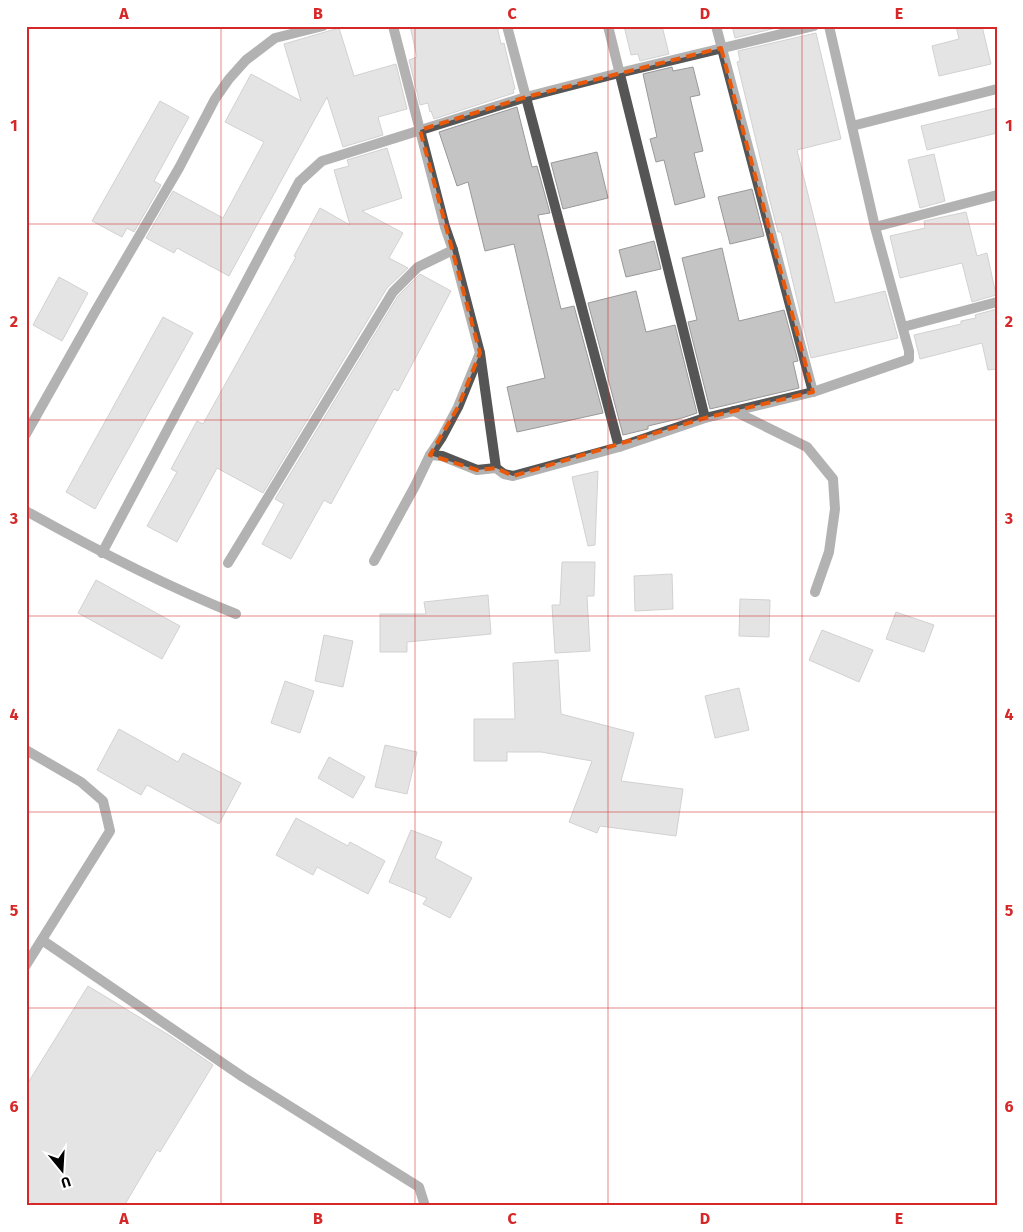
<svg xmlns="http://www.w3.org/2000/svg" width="1023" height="1232" viewBox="0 0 1023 1232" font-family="'Fira Sans',sans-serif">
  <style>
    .building { fill: #c4c4c4; stroke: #999 }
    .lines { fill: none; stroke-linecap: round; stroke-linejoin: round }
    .lane { stroke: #555; stroke-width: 10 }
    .street { stroke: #555; stroke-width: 10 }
    .marked { fill: none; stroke: #e8590c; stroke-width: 4; stroke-dasharray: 10 6; stroke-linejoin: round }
    .grid { fill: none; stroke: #d62828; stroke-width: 1; stroke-opacity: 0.55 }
    .neatline { fill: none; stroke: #d62828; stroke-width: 2 }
    .grid-label { font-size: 16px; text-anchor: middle; font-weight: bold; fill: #d62828 }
  </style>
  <rect width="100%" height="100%" fill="#fff"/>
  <g class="building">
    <path d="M410,26H497L501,44L504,43L515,89L513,90L514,93L434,119L431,111L430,112L428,103L420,105L409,60L417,57Z"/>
    <path d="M624,26H662L669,54L640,61L638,54L631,55Z"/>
    <path d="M732,26H784L735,38Z"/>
    <path d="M956,26H982L991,64L939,76L932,46L959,39Z"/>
    <path d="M339,28L354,76L396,64L407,109L378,117L383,135L343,147L327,97L229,276L177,248L174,253L146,238L173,191L223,218L264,142L225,122L251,74L301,101L284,44Z"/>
    <path d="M816,33L841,139L797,150L835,303L885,291L898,338L811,358L781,232H778L766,186H767L737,62L740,61L738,51Z"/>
    <path d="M672,67L673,71L693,67L700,95L690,97L703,151L694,153L705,197L675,205L664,160L656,162L650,139L657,137L643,74Z"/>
    <path d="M160,101L189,117L154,181L161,185L134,232L127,228L122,237L92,221Z"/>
    <path d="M517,107L532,167L537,166L550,213L538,215L561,309L574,306L603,413L517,432L507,387L545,378L514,244L485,251L468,182L457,186L439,132Z"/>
    <path d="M997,108V133L927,150L921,126Z"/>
    <path d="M387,148L402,198L362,211L403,233L389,258L408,268L387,288L263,493L217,468L177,542L147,526L177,472L171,469L197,421L203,424L296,257L294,256L320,208L350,225L334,170L349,166L347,160Z"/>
    <path d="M597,152L608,198L563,209L551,163Z"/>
    <path d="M934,154L945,201L920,208L908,160Z"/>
    <path d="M752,189L764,236L730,244L718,197Z"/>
    <path d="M966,212L977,256L987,253L996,295L972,302L962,263L900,278L890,236L925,228L924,221Z"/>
    <path d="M654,241L661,269L626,277L619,250Z"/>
    <path d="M722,248L739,321L784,310L798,361L793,362L799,388L710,409L688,322L697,320L682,258Z"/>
    <path d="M420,274L451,291L398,391L394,389L331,504L324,500L291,559L262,544L284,504L275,499L398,296Z"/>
    <path d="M59,277L88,293L62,341L33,325Z"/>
    <path d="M636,291L646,332L675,325L697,413L682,418L648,426V429L623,435L588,303Z"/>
    <path d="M997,309V369L988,370L982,343L920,359L914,335L961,324V321L976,318L975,315Z"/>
    <path d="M163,317L193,333L95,509L66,492Z"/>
    <path d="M598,471L595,545L588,546L572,477Z"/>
    <path d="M562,562H595L594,596H587L590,651L555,653L552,605H560Z"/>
    <path d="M672,574L673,609L635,611L634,576Z"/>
    <path d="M96,580L180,626L162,659L78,613Z"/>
    <path d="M488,595L491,634L407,642V652H380V614H426L424,602Z"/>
    <path d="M740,599L770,600L769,637L739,636Z"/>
    <path d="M896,612L934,625L924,652L886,639Z"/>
    <path d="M822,630L873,650L859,682L809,660Z"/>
    <path d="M324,635L353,641L343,687L315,681Z"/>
    <path d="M558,660L561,714L634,733L621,781L683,789L676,836L600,826L597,833L569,822L592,761L541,752H507V761H474V719H515L513,663Z"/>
    <path d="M285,681L314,691L300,733L271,723Z"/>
    <path d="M739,688L749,730L715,738L705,696Z"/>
    <path d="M119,729L178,762L183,753L241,783L219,824L147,785L141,795L97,770Z"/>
    <path d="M385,745L417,752L407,794L375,787Z"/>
    <path d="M329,757L365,777L353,798L318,778Z"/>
    <path d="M296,818L348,846L350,842L385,861L368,894L317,867L313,875L276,855Z"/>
    <path d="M411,830L442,842L435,858L472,878L450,918L423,904L427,898L389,882Z"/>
    <path d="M88,986L172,1037L213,1065L160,1152L157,1150L124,1206H38L26,1199V1086Z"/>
  </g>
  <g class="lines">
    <g class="lane">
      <path d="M26,750L81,782L103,801L110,831L26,965"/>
      <path d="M42,940L243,1077L419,1187L425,1206"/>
    </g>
    <g class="street">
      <path d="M507,26L619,447"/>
      <path d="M608,26L705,418"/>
      <path d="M716,26L813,392"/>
      <path d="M852,126L997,89"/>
      <path d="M875,227L997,195"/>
      <path d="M903,327L997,302"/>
      <path d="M480,353L496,468L504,474L513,476L619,447L705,418L813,392L909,359V351L875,227L829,26"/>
      <path d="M734,411L807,447L833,479L835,509L829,552L815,592"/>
      <path d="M26,434L96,310L179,168L215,99L229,79L246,60L275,38L323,26"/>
      <path d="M430,455L442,456L477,470L496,468"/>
      <path d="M26,511C94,549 163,585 236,614"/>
      <path d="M102,553L299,182L322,161L526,97L619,73L814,26"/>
      <path d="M374,561L415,486L430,455L442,437L458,407L480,353L453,250L445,227L393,26"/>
      <path d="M228,563L393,292L418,267L453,250"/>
    </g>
  </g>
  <path d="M0 0H1023V1232H0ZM721,48L813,392L705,418L513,476L496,468L477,470L430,455L458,407L480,353L420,130L526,97Z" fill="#fff" fill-opacity=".55" fill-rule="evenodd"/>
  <path class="marked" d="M721,48L813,392L705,418L513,476L496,468L477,470L430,455L458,407L480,353L420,130L526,97Z"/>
  <path class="grid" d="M221,26V1206M415,26V1206M608,26V1206M802,26V1206M26,224H997M26,420H997M26,616H997M26,812H997M26,1008H997"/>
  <rect width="1023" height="1232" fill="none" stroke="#ffffff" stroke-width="55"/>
  <g transform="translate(62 1170) rotate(162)" stroke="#ffffff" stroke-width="4" paint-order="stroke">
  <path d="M0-4L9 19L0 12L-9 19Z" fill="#000000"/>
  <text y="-8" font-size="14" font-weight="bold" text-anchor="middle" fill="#000000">U</text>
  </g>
  <rect x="28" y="28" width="968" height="1176" class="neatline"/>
  <g class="grid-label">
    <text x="124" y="19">A</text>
    <text x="318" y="19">B</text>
    <text x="512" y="19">C</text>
    <text x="705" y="19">D</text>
    <text x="899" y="19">E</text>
    <text x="14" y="131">1</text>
    <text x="1009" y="131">1</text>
    <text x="14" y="327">2</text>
    <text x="1009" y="327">2</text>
    <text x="14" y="524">3</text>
    <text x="1009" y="524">3</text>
    <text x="14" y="720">4</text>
    <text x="1009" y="720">4</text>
    <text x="14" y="916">5</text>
    <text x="1009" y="916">5</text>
    <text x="14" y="1112">6</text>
    <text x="1009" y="1112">6</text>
    <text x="124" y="1224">A</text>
    <text x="318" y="1224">B</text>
    <text x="512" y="1224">C</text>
    <text x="705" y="1224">D</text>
    <text x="899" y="1224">E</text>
  </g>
</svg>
